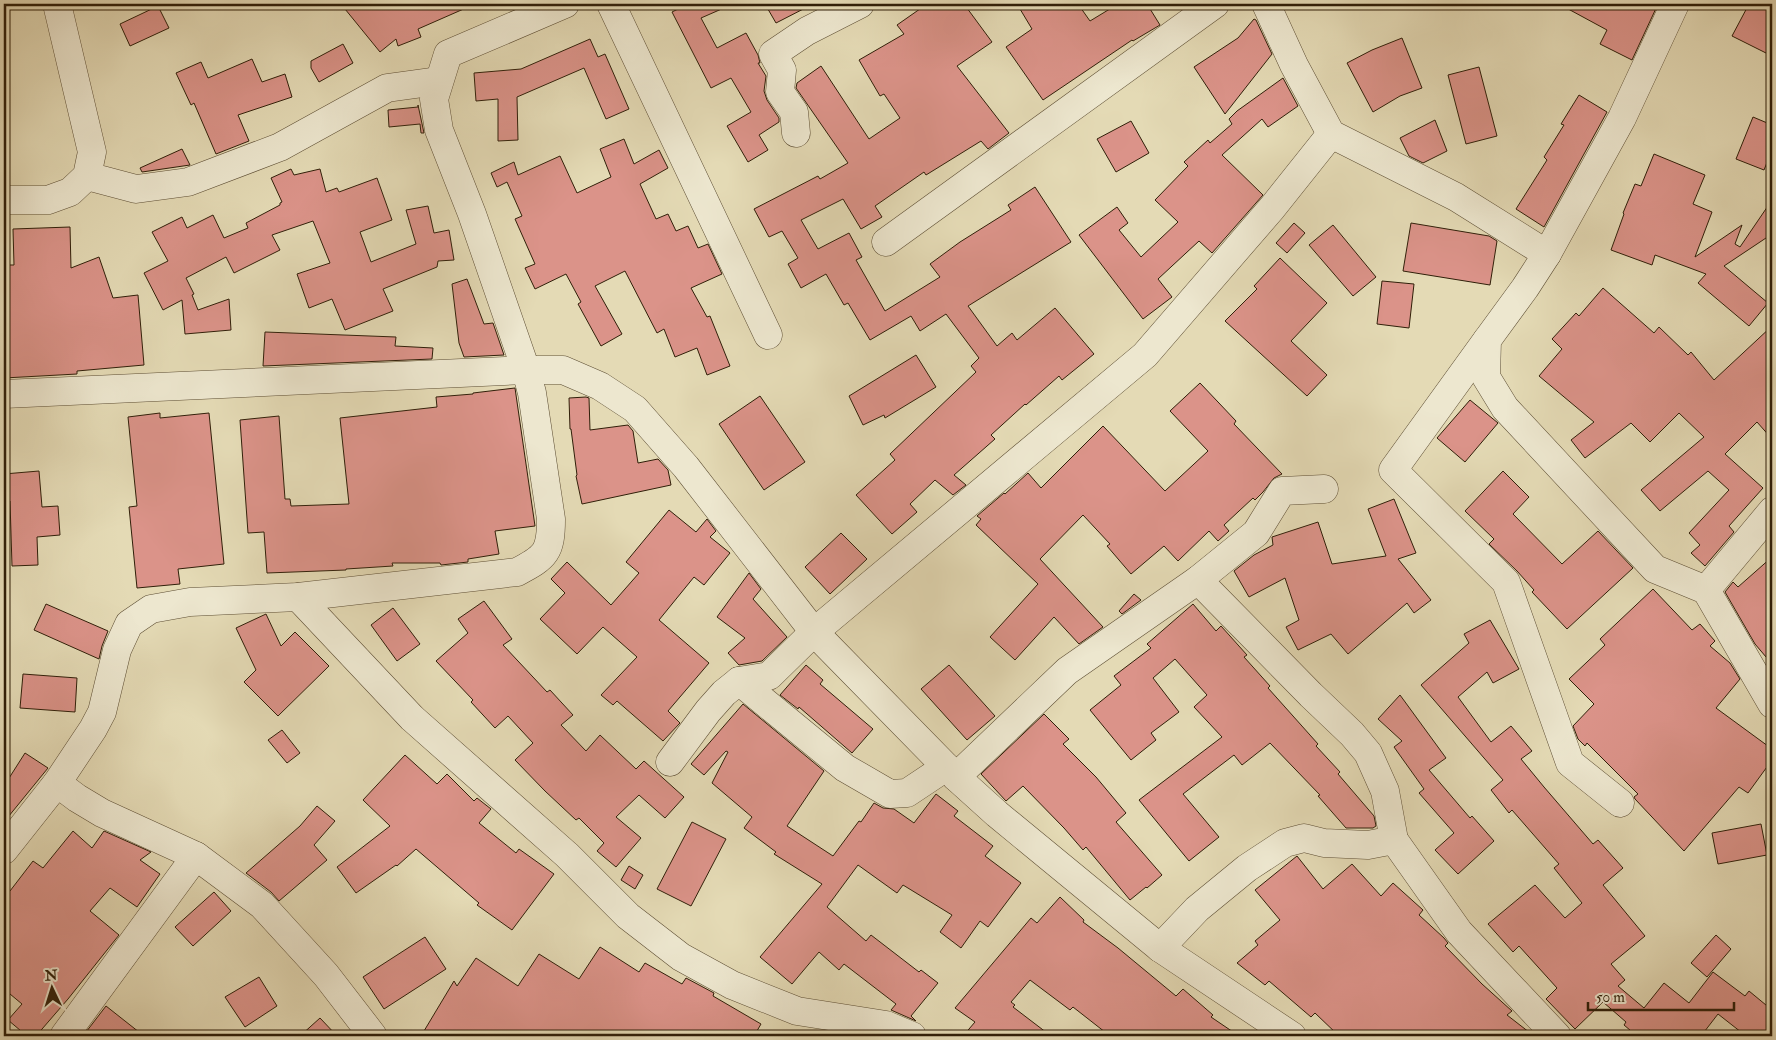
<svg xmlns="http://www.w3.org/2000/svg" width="1776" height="1040" viewBox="0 0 1776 1040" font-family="'IM FELL Double Pica',serif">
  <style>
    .building { fill: #db9389; stroke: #301f09 }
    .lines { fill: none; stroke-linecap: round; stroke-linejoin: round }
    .minor-casing { stroke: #5d4e34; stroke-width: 29 }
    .minor { stroke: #ede7cf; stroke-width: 28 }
  </style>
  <rect width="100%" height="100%" fill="#e4dab5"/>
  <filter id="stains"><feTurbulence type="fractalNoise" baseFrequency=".004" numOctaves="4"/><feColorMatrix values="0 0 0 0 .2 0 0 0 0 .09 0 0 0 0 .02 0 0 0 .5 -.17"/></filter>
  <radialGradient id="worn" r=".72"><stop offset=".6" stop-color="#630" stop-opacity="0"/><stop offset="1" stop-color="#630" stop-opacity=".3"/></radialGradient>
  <g class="building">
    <path d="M355,4H475L418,29L421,37L398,46L396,39L380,52L345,9Z"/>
    <path d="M688,4H733L701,18L717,48L746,33L758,55L760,63H758L766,76L764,91L767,100L779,118V122L759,135L768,150L748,162L727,126L751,112L731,78L711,88L672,12Z"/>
    <path d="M765,4H813L776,23Z"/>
    <path d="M927,4H964L992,42L957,66L1009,133L988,149L981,141L926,175L924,172L875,206L882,217L861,229L843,199L801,220L818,249L849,233L862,257L856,260L885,311L940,277L930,264L960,242L1011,210L1008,205L1035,187L1071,242L968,306L997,346L1012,333L1017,340L1055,308L1094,354L1062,380L1059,376L1026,405L1025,404L991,435L995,439L954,475L966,485L953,495L935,480L910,504L917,512L892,534L856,495L895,460L890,454L976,372L971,366L979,358L946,314L920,331L911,316L870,340L848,303L844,305L826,274L801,288L788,264L798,258L782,231L769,237L754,209L818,176L820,179L848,163L796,88L797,83L821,66L869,139L900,118L884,94L880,96L859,60L904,34L897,25Z"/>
    <path d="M1017,4H1078L1090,21L1118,4H1147L1160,25L1133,41L1132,40L1043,100L1006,47L1032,29Z"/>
    <path d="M1559,4H1658L1632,60L1600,44L1607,30Z"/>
    <path d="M1749,4H1772V56L1732,36Z"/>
    <path d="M158,6L169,28L130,46L120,24Z"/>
    <path d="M1254,19L1256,20L1272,54L1225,114L1194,67L1238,38Z"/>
    <path d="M1402,38L1422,88L1400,96L1373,112L1347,63L1372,50Z"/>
    <path d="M590,39L598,57L605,54L629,109L606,119L584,68L517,97L518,140L498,141V99L476,101L474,73L521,69Z"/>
    <path d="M343,44L353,63L319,82L311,68V61Z"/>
    <path d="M252,59L262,82L285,74L292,97L238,115L249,141L216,154L194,103L191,105L176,73L201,62L208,78Z"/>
    <path d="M1479,67L1497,136L1466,144L1448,75Z"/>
    <path d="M1283,78L1298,106L1268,127L1262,119L1222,155L1263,195L1212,253L1199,241L1158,279L1172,297L1143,319L1079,235L1117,207L1128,223L1119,230L1141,257L1178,222L1155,200L1188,166L1184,162L1208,140L1210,143L1232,124L1229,119L1237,111Z"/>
    <path d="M1579,95L1607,112L1544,227L1516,209L1547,160L1544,157L1564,125L1561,124Z"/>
    <path d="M418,105L424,133H421L420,124L389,127L388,110L418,107Z"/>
    <path d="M1753,117L1772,125V150L1764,170L1736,159Z"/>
    <path d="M1435,120L1447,151L1423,163L1409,156L1400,138Z"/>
    <path d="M1131,121L1149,153L1116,172L1097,139Z"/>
    <path d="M624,139L634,164L659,150L668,168L640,184L656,219L668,214L676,231L688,226L698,248L708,244L722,274L691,288L707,317L710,316L730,366L707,375L697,348L675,357L664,329L657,333L625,271L595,286L622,334L601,346L578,304L581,302L566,274L535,289L525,268L535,264L515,219L522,216L507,182L497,187L491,173L514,162L518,175L560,156L577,193L611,177L600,149Z"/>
    <path d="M182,149L190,165L142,172L140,168Z"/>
    <path d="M1654,154L1705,175L1693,204L1712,212L1695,257L1742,225L1735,244L1740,247L1772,200V234L1724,266L1768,303L1749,326L1698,283L1706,274L1655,255L1652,265L1611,250L1624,214L1623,213L1635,184L1641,186Z"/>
    <path d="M291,169L294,175L320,169L326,192L337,188L339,192L377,178L392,220L360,232L371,262L416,244L406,210L428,206L434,233L449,230L454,260L438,261L437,267L383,289L393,311L345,330L332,299L309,308L297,274L330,263L313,221L272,235L280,250L234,273L226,257L186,278L194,294L192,295L198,310L229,299L231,330L185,334L182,300L163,310L144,273L168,261L152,232L182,217L187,228L213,215L224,238L248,228L246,223L280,205V203L282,202L271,178Z"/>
    <path d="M1294,223L1305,233L1287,253L1276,243Z"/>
    <path d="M1411,223L1489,236L1497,241L1490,285L1403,271Z"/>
    <path d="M1333,225L1376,277L1353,296L1309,245Z"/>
    <path d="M70,227L71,268L99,257L113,298L138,295L144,365L77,371V374L4,378V265H14L13,229Z"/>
    <path d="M1280,258L1327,303L1291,341L1327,375L1307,396L1225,321L1257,289L1254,286Z"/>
    <path d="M467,279L484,324L493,323L504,355L464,357L459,343L452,284Z"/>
    <path d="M1382,281L1414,284L1409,328L1377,324Z"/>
    <path d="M1603,288L1654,333L1659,327L1688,355L1691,352L1714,380L1772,326V439L1757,422L1725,454L1763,488L1729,526L1734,532L1705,566L1691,553L1700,545L1689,533L1729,490L1708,471L1660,511L1641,490L1704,437L1679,413L1650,442L1631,423L1585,458L1571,440L1594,422L1539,376L1562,349L1552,339L1576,313L1579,316Z"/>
    <path d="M265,332L396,337L395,346L433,348L432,359L263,366Z"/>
    <path d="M916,355L936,387L885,418L884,415L863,425L849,396Z"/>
    <path d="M1200,383L1236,421L1234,424L1282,474L1274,478L1263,492L1255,500L1253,498L1224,525L1229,531L1218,541L1209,531L1178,561L1164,546L1131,574L1107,546L1110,544L1083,515L1040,559L1103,627L1079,644L1054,617L1015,660L990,637L1038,584L976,525L981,519L977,516L1004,493L1005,494L1028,473L1041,488L1103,426L1165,491L1208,451L1170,411Z"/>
    <path d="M515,388L535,526L495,531L499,554L468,559V562L441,565L440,563H392L393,566L346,569V570L267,573L264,532L248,533L240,420L279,416L285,499H290L291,506L349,504L340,418L437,407L436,397L473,394V393Z"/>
    <path d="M760,396L805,462L764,490L719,424Z"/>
    <path d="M586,397L589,398L590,430L628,425L633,431L638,463L658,459L668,470L671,485L582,504L576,476L577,475L571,429H570L569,398Z"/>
    <path d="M1470,400L1498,423L1465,462L1437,438Z"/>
    <path d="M160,413V418L209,413L224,564L178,569L180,584L137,588L129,507L137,506L128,417Z"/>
    <path d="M39,471L42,507L58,506L60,535L37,537L38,565L12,566L10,501H4V474Z"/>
    <path d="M1503,471L1529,497L1513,514L1562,564L1598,531L1633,568L1567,629L1532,592L1534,590L1517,571L1489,544L1494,539L1465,511Z"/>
    <path d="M1394,499L1416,553L1398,559L1431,600L1414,613L1407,603L1348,654L1331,634L1298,650L1286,627L1299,620L1285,578L1249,597L1234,571L1254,555L1273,545L1272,537L1318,522L1332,564L1386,556L1368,509Z"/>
    <path d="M669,510L696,532L707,519L716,531L710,537L730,553L704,585L694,577L659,620L709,663L668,711L680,723L663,741L617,701L613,705L601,695L637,657L603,627L577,654L540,619L565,593L551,579L567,562L611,605L639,573L626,562Z"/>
    <path d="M841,533L867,559L830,594L805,567Z"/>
    <path d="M1772,557V664L1755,644L1725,592L1733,582L1738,587Z"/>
    <path d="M749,573L761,589L753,599L787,637L762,661L739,665L728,653L745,638L717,617Z"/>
    <path d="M1653,589L1692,630L1700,624L1715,641L1710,646L1730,663L1740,679L1716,708L1772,749V760L1748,793L1739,787L1684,851L1635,799L1634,797L1638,794L1587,743L1585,746L1578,739L1573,726L1594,704L1569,679L1605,645L1600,639Z"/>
    <path d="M1134,594L1141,600L1122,614L1119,611Z"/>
    <path d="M484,601L512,639L503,645L547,692L550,690L573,715L561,725L586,751L600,735L636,769L644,761L684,797L665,818L639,795L616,817L641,838L616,867L597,851L604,843L579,818L576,820L545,791L515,760L533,743L508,716L495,728L471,702L473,700L436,661L468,633L458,619Z"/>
    <path d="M46,604L108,631L102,646L99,659L34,630Z"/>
    <path d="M1193,604L1216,631L1221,626L1247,655L1244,657L1270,686L1268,688L1318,744L1316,746L1340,772L1338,774L1374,816L1376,826L1373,828H1346L1318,796L1320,795L1270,743L1242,765L1234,755L1183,794L1219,837L1189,861L1139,800L1222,737L1194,707L1207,695L1175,659L1153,678L1179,712L1151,733L1156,740L1131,760L1090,710L1121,685L1114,676L1151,648L1147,644Z"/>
    <path d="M393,608L420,644L397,661L371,625Z"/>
    <path d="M266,614L281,646L295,632L329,666L278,716L244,682L256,670L236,628Z"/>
    <path d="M1490,620L1519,669L1493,683L1487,672L1458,697L1491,742L1511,726L1532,751L1521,759L1544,787L1593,844L1598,840L1623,868L1603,885L1645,936L1611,964L1625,980L1618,986L1644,1008L1664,983L1689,1003L1713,972L1745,996L1749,991L1772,1010V1036H1746L1718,1014L1701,1036H1637L1624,1025L1626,1022L1603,1002L1575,1029L1546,999L1557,988L1519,946L1513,952L1488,924L1535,885L1565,918L1582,903L1554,868L1559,864L1512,810L1509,813L1491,790L1503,780L1421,685L1469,643L1464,634Z"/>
    <path d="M806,665L823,680L820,684L873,729L852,753L799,707L798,709L780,695Z"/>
    <path d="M949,665L995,716L967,740L921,689Z"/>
    <path d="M23,674L77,678L75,712L20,708Z"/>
    <path d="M1400,695L1446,758L1429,770L1470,818L1472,816L1494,841L1458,874L1435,850L1454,833L1419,793L1424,789L1394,747L1402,741L1378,719Z"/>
    <path d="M743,704L824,771L787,826L833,856L859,821L861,822L874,803L883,808L894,809L914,823L936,794L958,811L954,816L993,846L985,856L1021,883L988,927L980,921L961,948L940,932L952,915L903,885L897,893L858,865L827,907L866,941L871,935L919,972L921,970L938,983L911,1016L916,1021L891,1010L896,1004L844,964L839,970L819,952L792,984L760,957L822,884L774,854L776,852L744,828L752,817L712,783L728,752L726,751L704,775L691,764Z"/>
    <path d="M1044,714L1069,739L1063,744L1096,777L1126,813L1116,822L1162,875L1147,888L1146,887L1130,900L1086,847L1083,850L1064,828L1023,786L1006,801L981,774Z"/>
    <path d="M282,730L300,753L287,763L268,740Z"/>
    <path d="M25,753L48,768L4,822V786Z"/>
    <path d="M405,755L437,784L447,774L474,801L477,798L491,809L479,823L516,853L519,849L554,874L512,930L477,905L479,903L416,849L397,866L396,865L356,893L337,867L390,826L363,800Z"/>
    <path d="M317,806L335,821L314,845L327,860L279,901L271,892L246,873L300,826Z"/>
    <path d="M692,822L726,839L691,906L657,889Z"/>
    <path d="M1761,824L1767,855L1718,864L1712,833Z"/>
    <path d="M73,831L92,848L104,831L151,852L140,860L160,874L137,907L110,888L90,911L119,935L68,999L36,1036H27L8,1020L22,1004L4,989V886L10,891L33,861L43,868Z"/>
    <path d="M1297,856L1323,889L1352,864L1381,896L1393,883L1423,910L1419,915L1444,938L1448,943L1445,946L1482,984L1512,1011L1507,1015L1534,1036H1339L1315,1013L1311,1017L1269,981L1265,985L1237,963L1258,945L1255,941L1280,920L1255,890Z"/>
    <path d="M629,866L643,875L635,889L621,880Z"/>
    <path d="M214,892L231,911L193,946L175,927Z"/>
    <path d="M1060,897L1084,920L1083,922L1118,948L1176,996L1183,989L1213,1015L1211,1017L1239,1036H1110L1073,1007L1070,1010L1030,980L1011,1002L1015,1005L1013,1007L1051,1036H963L975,1022L955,1008L1031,918L1037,923Z"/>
    <path d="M1716,935L1731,949L1707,977L1691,963Z"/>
    <path d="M425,937L446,969L384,1009L363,977Z"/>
    <path d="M600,947L639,972L645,963L682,984L686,978L714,993L713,996L761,1024L754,1036H421L454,981L457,986L476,958L518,986L539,954L579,979Z"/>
    <path d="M259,977L277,1006L245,1027L225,997Z"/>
    <path d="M106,1006L144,1036H83Z"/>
    <path d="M320,1018L337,1036H300Z"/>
  </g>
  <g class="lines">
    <g class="minor-casing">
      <g id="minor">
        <path d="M611,4L768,335"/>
        <path d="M1266,4L1294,65L1331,134L1456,197L1547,254"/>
        <path d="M1675,4L1622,118L1547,254L1525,288L1487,340L1486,377L1505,408L1655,569L1706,590L1772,704"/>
        <path d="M796,133L794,112L780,92L782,70L773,54L807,31L860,4"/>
        <path d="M87,176L136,189L188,182L280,147L387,88L438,81"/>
        <path d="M4,200H48L70,192L87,176L92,152L57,4"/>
        <path d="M886,242L1215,4"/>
        <path d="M1487,340L1393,470L1506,582L1570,763L1620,803"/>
        <path d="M4,394L526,370H563L600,386L635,409L686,467L814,632L956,777L997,814L1160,948L1292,1036"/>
        <path d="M1198,580L1311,695L1352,734L1368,753L1385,791L1394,840L1459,932L1557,1036"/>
        <path d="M1706,590L1772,511"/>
        <path d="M298,597L412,718L567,855L628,916L681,957L732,985L797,1011L886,1025L912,1036"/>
        <path d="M739,681L845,768L890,794L907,793L946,767"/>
        <path d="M670,762L708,711L724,693L739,681L769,676L814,632L1145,355L1272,208L1331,134"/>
        <path d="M956,777L1067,671L1198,580L1256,533L1282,491L1324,489"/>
        <path d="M57,783L77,798L102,813L196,856L262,905L326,975L373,1036"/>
        <path d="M4,850L57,783L93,729L102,712L117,650L129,624L151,609L190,602L298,597L517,572C546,557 551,552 551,519L532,393L526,370L472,214L439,130L434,99L448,54L565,4"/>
        <path d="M1160,948L1197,909L1247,868L1285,843L1304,838L1324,843L1368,845L1394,840"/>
        <path d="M64,1036L196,856"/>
      </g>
    </g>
    <use href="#minor" class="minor"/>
  </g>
  <rect width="1776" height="1040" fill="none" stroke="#e4dab5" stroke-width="20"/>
  <rect x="5" y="5" width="1766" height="1030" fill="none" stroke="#301f09" stroke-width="2.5"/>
  <rect x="10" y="10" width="1756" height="1020" fill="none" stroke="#301f09"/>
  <g transform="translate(52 988) rotate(356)" stroke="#ede7cf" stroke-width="4" paint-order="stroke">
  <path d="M0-4L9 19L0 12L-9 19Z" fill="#301f09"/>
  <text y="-8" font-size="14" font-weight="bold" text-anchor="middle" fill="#301f09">N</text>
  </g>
  <path d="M1588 1002v8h146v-8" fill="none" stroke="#301f09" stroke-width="2.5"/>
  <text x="1596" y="1002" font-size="15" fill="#301f09" stroke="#ede7cf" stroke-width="4" paint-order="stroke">50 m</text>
  <rect width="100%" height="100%" filter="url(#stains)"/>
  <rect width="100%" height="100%" fill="url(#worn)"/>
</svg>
